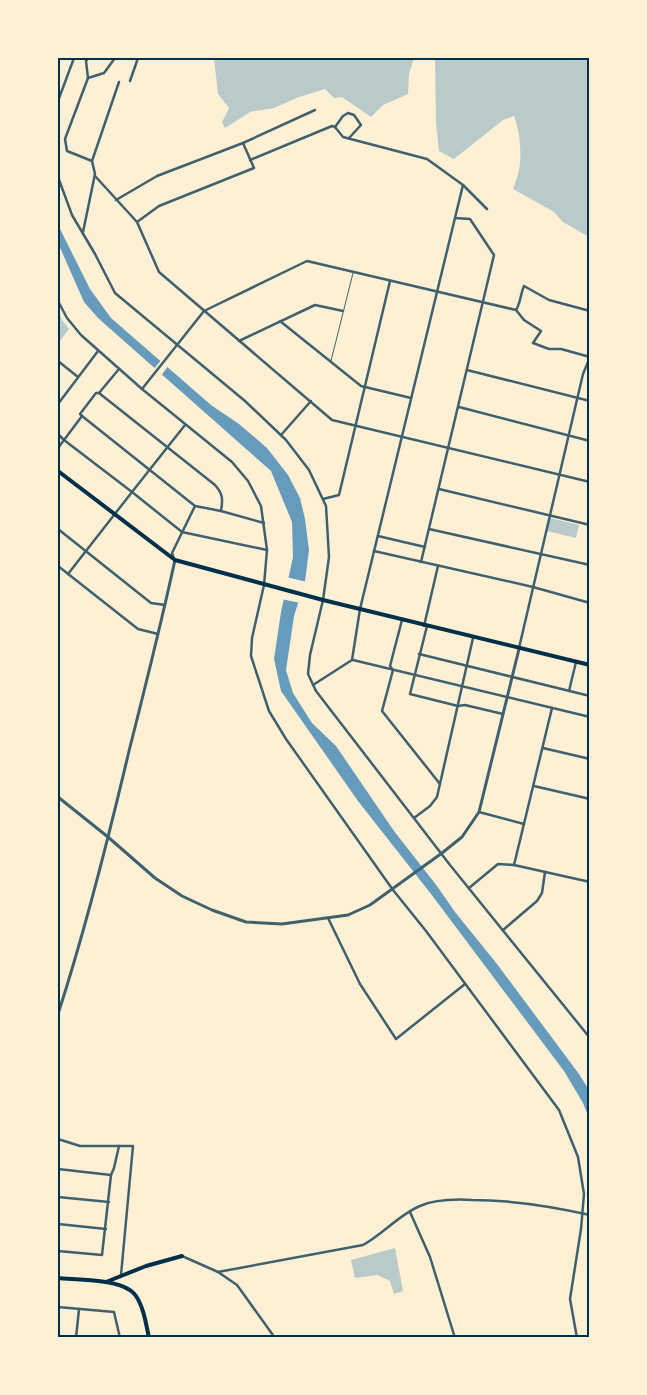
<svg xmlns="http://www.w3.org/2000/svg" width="647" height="1395" viewBox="0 0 647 1395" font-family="'Asap Condensed',sans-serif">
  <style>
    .green { fill: #b9caca }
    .water { fill: #669bbc }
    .pier { fill: #fdf0d5 }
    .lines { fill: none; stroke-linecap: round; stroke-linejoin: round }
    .service { stroke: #3f606c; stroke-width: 1 }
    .minor { stroke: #3f606c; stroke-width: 2.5 }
    .tertiary { stroke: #3f606c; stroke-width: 3 }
    .secondary { stroke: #003049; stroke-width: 4 }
    .neatline { fill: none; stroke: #003049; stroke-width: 2 }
  </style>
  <rect width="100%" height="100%" fill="#fdf0d5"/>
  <g class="green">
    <path d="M214,58H414L409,74L408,94L383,105L371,117L342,97L334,98L325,89L299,97L274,108L250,112L225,128L222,122L229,108L218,94Z"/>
    <path d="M435,58H589V237L563,222L554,212L513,189C515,183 518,177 519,170C522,153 520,132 514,116L503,120L454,159L439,151L436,123Z"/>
    <path d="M58,310L62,320L69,329L60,341L58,339Z"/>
    <path d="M550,518L579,525L576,538L547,531Z"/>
    <path d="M395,1248L403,1291L394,1294L390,1281L377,1275L355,1278L351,1260Z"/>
  </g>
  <path class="water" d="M58,225L90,289L111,318L211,405L239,424L267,448L288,475L300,498L305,519L309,550L305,581L294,616L286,670L293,693L312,723L336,746L394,831L437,886L455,912L497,964L579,1074L589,1090V1118L583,1103L564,1071L431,894L358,801L281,691L274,659L281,612L293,557L292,522L271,471L98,318L84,302L58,243Z"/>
  <g class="pier">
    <path d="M162,359L169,365L160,377L153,370Z"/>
    <path d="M286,577L307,582L300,603L281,599Z"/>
  </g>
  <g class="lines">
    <path class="service" d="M331,361L353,273"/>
    <g class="minor">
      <path d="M88,58L86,61L88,78L65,139L67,151L92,161"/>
      <path d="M88,78L104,73L115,58"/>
      <path d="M130,81L138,58"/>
      <path d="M58,101L74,58"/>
      <path d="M335,127L343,116L348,113L354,115L361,125L349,138"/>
      <path d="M243,143L315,110"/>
      <path d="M250,160L332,126L335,127L343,137L427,159L463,185L487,209"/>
      <path d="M95,176L137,222"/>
      <path d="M58,177L72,215L95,254L115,293L245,401L286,440L309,470L326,506L329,557L323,600L310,655L308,674L316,691L450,865L590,1038"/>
      <path d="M116,200L157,176L243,143L254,168L159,206L137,222L159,272L332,420L590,482"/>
      <path d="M83,232L95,174L92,161L119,82"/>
      <path d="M58,301L67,318L81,335L142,389L232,462L248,481L261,506L267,550L264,585L252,638L251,656L269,711L286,739L393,890L426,931L559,1110L578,1157L584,1194L581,1229L570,1299L577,1338"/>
      <path d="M516,310C521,302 520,295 524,286L549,300L590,311"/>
      <path d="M280,321L361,386L411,398"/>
      <path d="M239,341L315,305L343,311"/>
      <path d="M58,361L78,377"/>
      <path d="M119,369L99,393H96L80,414L82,416L64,440L132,492L185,425"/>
      <path d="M467,370L590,401"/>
      <path d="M142,389L204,311L307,261L516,310L524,320L541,331L533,343L549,349H561L590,357"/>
      <path d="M99,393L215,485C223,494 223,499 221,511"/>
      <path d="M58,404L98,351"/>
      <path d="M459,407L590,441"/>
      <path d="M82,416L195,506L221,511L264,523"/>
      <path d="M58,434L64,440L58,448"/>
      <path d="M281,435L311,401"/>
      <path d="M439,489L590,525"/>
      <path d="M323,499L339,495L390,281"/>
      <path d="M58,529L151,603L165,605"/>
      <path d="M429,529L590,565"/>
      <path d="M378,536L425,547"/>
      <path d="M374,551L533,587L590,603"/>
      <path d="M174,559L172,553L195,506"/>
      <path d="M421,562L494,255L470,219L455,218"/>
      <path d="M58,566L138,629L158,634"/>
      <path d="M68,574L132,492L182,532L267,550"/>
      <path d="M402,620L390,666L393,670L382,711L440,784"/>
      <path d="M424,626L438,566"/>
      <path d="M427,626L410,694L458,706L465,705L503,714"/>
      <path d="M519,648L583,374L590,357"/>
      <path d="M419,654L590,696"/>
      <path d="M353,660L590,717"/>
      <path d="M313,685L352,660L360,609L463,185"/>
      <path d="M569,691L576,662"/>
      <path d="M552,708L514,865L590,882"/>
      <path d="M543,748L590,759"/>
      <path d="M534,786L590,799"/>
      <path d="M479,812L524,824"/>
      <path d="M414,818L430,806L437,797L473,638"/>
      <path d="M469,888L498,864L514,865"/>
      <path d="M328,918L360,984L396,1039L465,984"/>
      <path d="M503,930L537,901L542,893L545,872"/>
      <path d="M58,1139L80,1146H133L121,1275"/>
      <path d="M58,1169L111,1175"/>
      <path d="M58,1197L109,1202"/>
      <path d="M410,1212L430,1257L455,1338"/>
      <path d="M58,1224L106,1229"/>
      <path d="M58,1251L102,1255L111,1175L114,1168L119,1146"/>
      <path d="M182,1256L218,1272L237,1285L275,1338"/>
      <path d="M218,1272L363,1245C383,1234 400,1214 420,1206C436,1199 455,1199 472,1200C513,1200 550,1206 590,1215"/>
      <path d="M58,1307L114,1312L120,1338"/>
      <path d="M76,1338L79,1309"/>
    </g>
    <g class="tertiary">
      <path d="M58,797L108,837L155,878L182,896L212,910L246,922L282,924L348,915L370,905L442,853L462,837L479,812L519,649"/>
      <path d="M58,1014C86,928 108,840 129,751C145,688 161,624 175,560"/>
    </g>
    <g class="secondary">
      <path d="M58,471L175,560L323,600L590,665"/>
      <path d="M58,1278C78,1280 124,1278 136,1296C144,1308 146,1324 149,1338"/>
      <path d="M106,1282L146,1266L182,1256"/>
    </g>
  </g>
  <rect width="647" height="1395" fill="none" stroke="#fdf0d5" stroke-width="118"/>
  <rect x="59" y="59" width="529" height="1277" class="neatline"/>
</svg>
